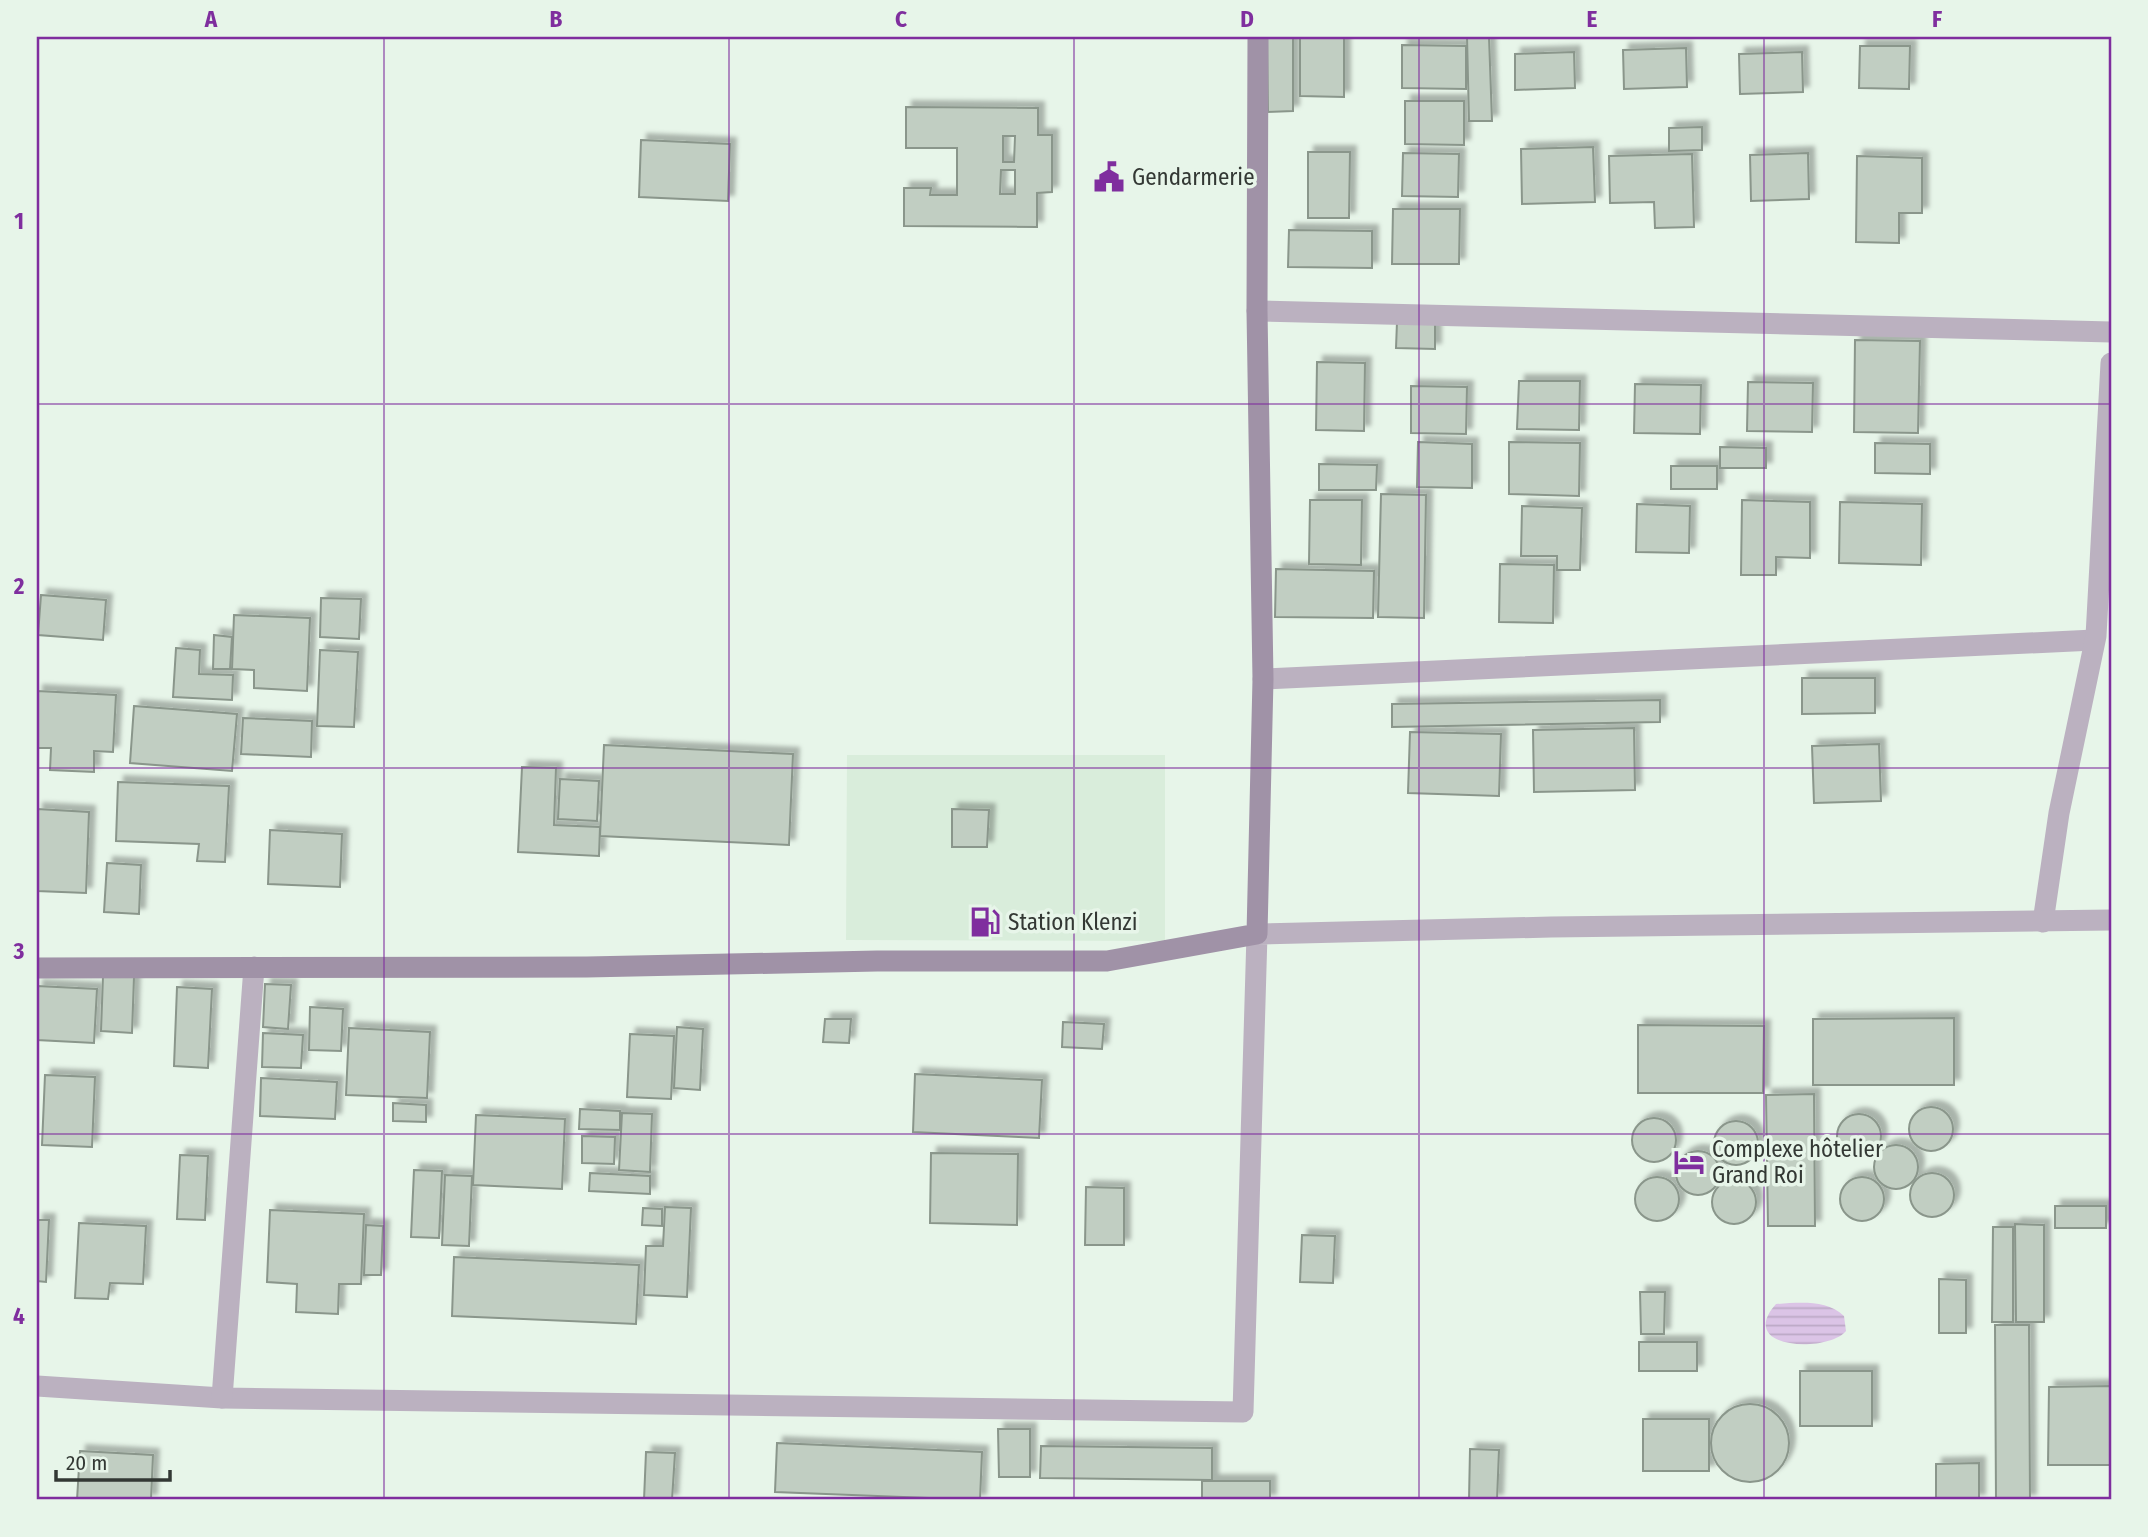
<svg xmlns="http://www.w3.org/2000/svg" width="2148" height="1537" viewBox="0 0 2148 1537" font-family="'Fira Sans Condensed',sans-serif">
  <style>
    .built { fill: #d9eddb }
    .water { fill: url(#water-rules) }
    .building { fill: #c1cec2; stroke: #8a968b; stroke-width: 2; fill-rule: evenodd; filter: url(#shadow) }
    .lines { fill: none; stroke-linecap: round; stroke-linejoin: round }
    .street { stroke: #bbb1c0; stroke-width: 21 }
    .secondary { stroke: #a092a7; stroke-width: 21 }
    .grid { fill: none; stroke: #7f2e9e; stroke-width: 2; stroke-opacity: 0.55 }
    .labels { text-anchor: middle; stroke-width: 7; stroke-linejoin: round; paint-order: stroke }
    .poi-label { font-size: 23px; fill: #333834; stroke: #e7f5e9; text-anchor: start }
    .neatline { fill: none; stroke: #7f2e9e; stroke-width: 2.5 }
    .grid-label { font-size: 23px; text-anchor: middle; font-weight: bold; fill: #7f2e9e }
  </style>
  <defs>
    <pattern id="water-rules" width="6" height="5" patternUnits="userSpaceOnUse" patternTransform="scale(1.75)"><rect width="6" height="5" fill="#dbc4e6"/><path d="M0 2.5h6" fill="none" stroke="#bca9c6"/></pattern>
    <filter id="shadow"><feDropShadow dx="6" dy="-6" stdDeviation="2" flood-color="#0004"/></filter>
  </defs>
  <rect width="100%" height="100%" fill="#e7f5e9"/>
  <path class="built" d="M847,755H1165V941L846,940Z"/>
  <path class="water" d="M1776,1304C1798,1303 1826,1299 1844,1316L1846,1331C1828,1353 1735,1350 1776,1304Z"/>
  <g class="building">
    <path d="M1267,37H1293V111L1268,112Z"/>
    <path d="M1300,37L1344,38V97L1300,96Z"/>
    <path d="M1467,37H1489L1492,121H1469Z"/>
    <path d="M1402,45L1466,46V89L1402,88Z"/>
    <path d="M1860,46H1910L1909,89L1859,88Z"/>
    <path d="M1686,48L1687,87L1624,89L1623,50Z"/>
    <path d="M1574,52L1575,88L1515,90V54Z"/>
    <path d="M1802,52L1803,92L1740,94L1739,54Z"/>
    <path d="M1405,101H1464V145L1405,144Z"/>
    <path d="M906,107L1038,108V135H1052V192L1037,193V227L904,226V188H931L930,195H957V148H906ZM1003,136H1015L1014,162H1003ZM1001,170H1015V194H1000Z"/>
    <path d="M1702,127V150L1669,151V128Z"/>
    <path d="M641,140L730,144L728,201L639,197Z"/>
    <path d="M1593,147L1595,202L1522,204L1521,149Z"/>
    <path d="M1308,152H1350L1349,218H1308Z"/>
    <path d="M1403,153L1459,154L1458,197L1402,196Z"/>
    <path d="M1808,153L1809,199L1751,201L1750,155Z"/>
    <path d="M1692,154L1694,227L1655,228L1654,202L1610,203L1609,156Z"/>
    <path d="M1857,156L1922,158V213H1899V243L1856,242Z"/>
    <path d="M1393,209H1460L1459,264H1392Z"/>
    <path d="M1289,230L1372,231V268L1288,267Z"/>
    <path d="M1397,322L1435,323V349L1396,348Z"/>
    <path d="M1855,340L1920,341L1918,433L1854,432Z"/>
    <path d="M1317,362L1365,363L1364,431L1316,430Z"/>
    <path d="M1519,381H1580L1579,430L1517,429Z"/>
    <path d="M1748,382L1813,383L1812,432L1747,431Z"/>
    <path d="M1635,384L1701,385L1700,434L1634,433Z"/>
    <path d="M1411,386L1467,387L1466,434L1411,433Z"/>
    <path d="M1418,442L1472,444V488L1417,487Z"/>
    <path d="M1509,442L1580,443L1579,496L1509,494Z"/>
    <path d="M1875,443L1930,444V474L1875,473Z"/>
    <path d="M1720,447L1766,448V468H1720Z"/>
    <path d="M1319,464L1377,465L1376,490H1319Z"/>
    <rect x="1671" y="466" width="46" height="23"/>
    <path d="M1381,494L1426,495L1424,618L1378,617Z"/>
    <path d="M1310,500H1362L1361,565L1309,564Z"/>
    <path d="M1742,500L1810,502V558L1776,557V575H1741Z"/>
    <path d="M1840,502L1922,504L1921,565L1839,563Z"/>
    <path d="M1637,504L1690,506L1689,553L1636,552Z"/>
    <path d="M1522,506L1582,508L1580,570H1557V556H1521Z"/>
    <path d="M1500,564L1554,565L1553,623L1499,622Z"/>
    <path d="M1276,569L1374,571L1373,618L1275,617Z"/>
    <path d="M41,595L106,600L103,640L38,635Z"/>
    <path d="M321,598L361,599L359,639L320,637Z"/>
    <path d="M234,615L310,618L307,691L254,688V670L232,669Z"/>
    <path d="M214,635L232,637L230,669H213Z"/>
    <path d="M176,648L200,650L199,674L233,675L232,700L173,697Z"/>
    <path d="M320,650L358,652L354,727L317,726Z"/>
    <path d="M1802,678H1875V713L1802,714Z"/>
    <path d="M37,691L116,695L113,752L94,751V772L50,770L51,748H37Z"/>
    <path d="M1660,700V722L1392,727V704Z"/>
    <path d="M134,706L237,714L232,771L130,763Z"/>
    <path d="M243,718L312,721L311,757L241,754Z"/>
    <path d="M1634,728L1635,790L1534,792L1533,730Z"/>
    <path d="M1410,732L1501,734L1499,796L1408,793Z"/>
    <path d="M1879,744L1881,801L1814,803L1812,746Z"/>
    <path d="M604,745L793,754L789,845L600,836Z"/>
    <path d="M522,767L556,768L554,825L600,827L599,856L518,852Z"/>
    <path d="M560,779L599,781L597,821L558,819Z"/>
    <path d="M118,782L229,786L225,862L197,861L199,844L116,841Z"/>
    <path d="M37,809L89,812L86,893L37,891Z"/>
    <path d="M952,809L989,810L987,847H952Z"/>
    <path d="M270,830L342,834L340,887L268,884Z"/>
    <path d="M107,863L141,865L139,914L104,912Z"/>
    <path d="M103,976L134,977L132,1033L101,1031Z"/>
    <path d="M265,984L291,985L288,1029L263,1027Z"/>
    <path d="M37,986L97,989L94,1043L37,1040Z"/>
    <path d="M177,987L212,989L208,1068L174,1066Z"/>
    <path d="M310,1007L343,1009L341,1051L309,1050Z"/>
    <path d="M1954,1018V1085H1813V1019Z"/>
    <path d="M825,1019H851L849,1043L823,1042Z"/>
    <path d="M1063,1022L1104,1024L1102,1049L1062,1047Z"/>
    <path d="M1638,1025L1764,1026L1763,1093H1638Z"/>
    <path d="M677,1027L703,1029L700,1090L674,1088Z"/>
    <path d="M349,1028L430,1032L427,1098L346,1095Z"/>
    <path d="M263,1033L303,1035L301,1068L262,1067Z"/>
    <path d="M630,1034L674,1036L671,1099L627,1097Z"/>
    <path d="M915,1074L1042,1080L1039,1138L913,1132Z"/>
    <path d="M45,1075L95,1077L92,1147L42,1145Z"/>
    <path d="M261,1078L337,1082L335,1119L260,1116Z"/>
    <path d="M1814,1094L1815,1226H1768L1766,1095Z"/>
    <path d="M393,1103L426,1105V1122L393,1121Z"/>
    <circle cx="1931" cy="1129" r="22"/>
    <path d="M580,1109L620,1111V1130L579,1129Z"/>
    <path d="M622,1113L652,1114L650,1172L619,1170Z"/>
    <circle cx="1859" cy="1136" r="22"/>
    <path d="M476,1115L565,1119L562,1189L473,1185Z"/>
    <circle cx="1654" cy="1140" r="22"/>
    <circle cx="1736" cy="1143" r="22"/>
    <path d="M582,1136L615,1137L614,1164L582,1163Z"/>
    <circle cx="1896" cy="1167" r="22"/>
    <circle cx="1698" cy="1173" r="22"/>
    <path d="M931,1153L1018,1154L1017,1225L930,1223Z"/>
    <path d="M180,1155L208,1156L205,1220L177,1219Z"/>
    <path d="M414,1170L442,1171L439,1238L411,1237Z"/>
    <path d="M590,1173L650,1176V1194L589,1191Z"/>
    <circle cx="1932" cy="1195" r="22"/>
    <path d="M445,1175L472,1176L469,1246L442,1245Z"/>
    <circle cx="1862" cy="1199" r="22"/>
    <circle cx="1657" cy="1199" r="22"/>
    <circle cx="1734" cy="1202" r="22"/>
    <path d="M1086,1187L1124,1188V1245H1085Z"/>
    <rect x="2055" y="1206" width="51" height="22"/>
    <path d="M665,1207L691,1208L687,1297L644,1295L646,1246H663Z"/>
    <path d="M643,1208L662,1209V1226L642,1225Z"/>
    <path d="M270,1210L364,1214L361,1284H339L338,1314L296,1312L297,1284L267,1282Z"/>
    <path d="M37,1220H49L46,1282L37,1281Z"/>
    <path d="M79,1223L146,1226L143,1284L110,1283L108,1299L75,1298Z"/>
    <path d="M2015,1224L2044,1225V1322H2016Z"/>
    <path d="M366,1225L383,1226L381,1275H364Z"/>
    <path d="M1993,1227H2013V1322H1992Z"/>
    <path d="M1302,1235L1335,1236L1333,1283L1300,1282Z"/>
    <path d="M454,1257L639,1265L636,1324L452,1316Z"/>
    <path d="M1939,1279L1966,1280V1333H1939Z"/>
    <path d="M1640,1292H1665L1664,1334H1641Z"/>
    <path d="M1995,1325H2029L2030,1500H1996Z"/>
    <rect x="1639" y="1342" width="58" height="29"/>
    <rect x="1800" y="1371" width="72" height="55"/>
    <path d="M2111,1386V1465H2048L2049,1387Z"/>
    <circle cx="1750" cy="1443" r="39"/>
    <rect x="1643" y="1419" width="66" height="52"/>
    <path d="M998,1429H1030V1477H999Z"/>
    <path d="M777,1443L982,1452L980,1500L775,1492Z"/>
    <path d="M1041,1446L1212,1448V1480L1040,1478Z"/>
    <path d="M1470,1449L1499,1450L1497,1500H1469Z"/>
    <path d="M80,1451L153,1455L151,1500H77Z"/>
    <path d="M646,1452L675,1453L672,1500H644Z"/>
    <path d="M1979,1463V1500H1936V1464Z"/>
    <rect x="1202" y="1481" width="68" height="19"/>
  </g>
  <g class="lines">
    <g class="street">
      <path d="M1257,311L2111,332"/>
      <path d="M1263,679L2094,640"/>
      <path d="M2043,922L2059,813L2096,636L2111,363"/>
      <path d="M37,1386L222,1398L1243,1412L1257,934L1551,927L2111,920"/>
      <path d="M222,1398L254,967"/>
    </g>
    <path class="secondary" d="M37,968L587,967L877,961H1107L1257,934L1263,679L1257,311L1258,37"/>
  </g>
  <path class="grid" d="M384,37V1500M729,37V1500M1074,37V1500M1419,37V1500M1764,37V1500M37,404H2111M37,768H2111M37,1134H2111"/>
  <defs>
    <g id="civic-bare" transform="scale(2.415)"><path d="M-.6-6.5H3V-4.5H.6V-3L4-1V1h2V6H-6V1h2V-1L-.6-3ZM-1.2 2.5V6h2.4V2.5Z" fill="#7f2e9e" stroke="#e7f5e9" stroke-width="2.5" paint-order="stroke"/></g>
    <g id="fuel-bare" transform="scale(2.415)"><path d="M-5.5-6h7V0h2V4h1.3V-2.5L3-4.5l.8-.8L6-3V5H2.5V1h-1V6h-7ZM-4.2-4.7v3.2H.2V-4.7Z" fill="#7f2e9e" stroke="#e7f5e9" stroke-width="2.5" paint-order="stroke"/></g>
    <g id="hotel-bare" transform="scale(2.415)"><path d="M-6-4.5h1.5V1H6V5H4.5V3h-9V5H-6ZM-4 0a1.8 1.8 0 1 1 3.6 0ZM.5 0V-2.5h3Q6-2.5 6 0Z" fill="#7f2e9e" stroke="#e7f5e9" stroke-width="2.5" paint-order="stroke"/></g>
  </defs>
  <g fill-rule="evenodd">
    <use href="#civic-bare" x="1109" y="177"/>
    <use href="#fuel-bare" x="985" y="922"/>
    <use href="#hotel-bare" x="1689" y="1162"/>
  </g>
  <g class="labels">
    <g class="poi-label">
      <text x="1132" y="185">Gendarmerie</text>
      <text x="1008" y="930">Station Klenzi</text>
      <text x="1712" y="1157">Complexe hôtelier<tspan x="1712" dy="26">Grand Roi</tspan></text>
    </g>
  </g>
  <rect width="2148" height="1537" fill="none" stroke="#e7f5e9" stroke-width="77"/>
  <path d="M56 1470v10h114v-10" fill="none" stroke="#333834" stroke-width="3.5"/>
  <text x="66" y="1470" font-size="21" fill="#333834" stroke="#e7f5e9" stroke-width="5" paint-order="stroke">20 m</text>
  <rect x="38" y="38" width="2072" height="1460" class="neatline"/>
  <g class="grid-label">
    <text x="211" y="27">A</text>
    <text x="556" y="27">B</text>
    <text x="901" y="27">C</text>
    <text x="1247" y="27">D</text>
    <text x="1592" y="27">E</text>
    <text x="1937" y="27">F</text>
    <text x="19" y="229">1</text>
    <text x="19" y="594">2</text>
    <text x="19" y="959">3</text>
    <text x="19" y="1324">4</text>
  </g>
</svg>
